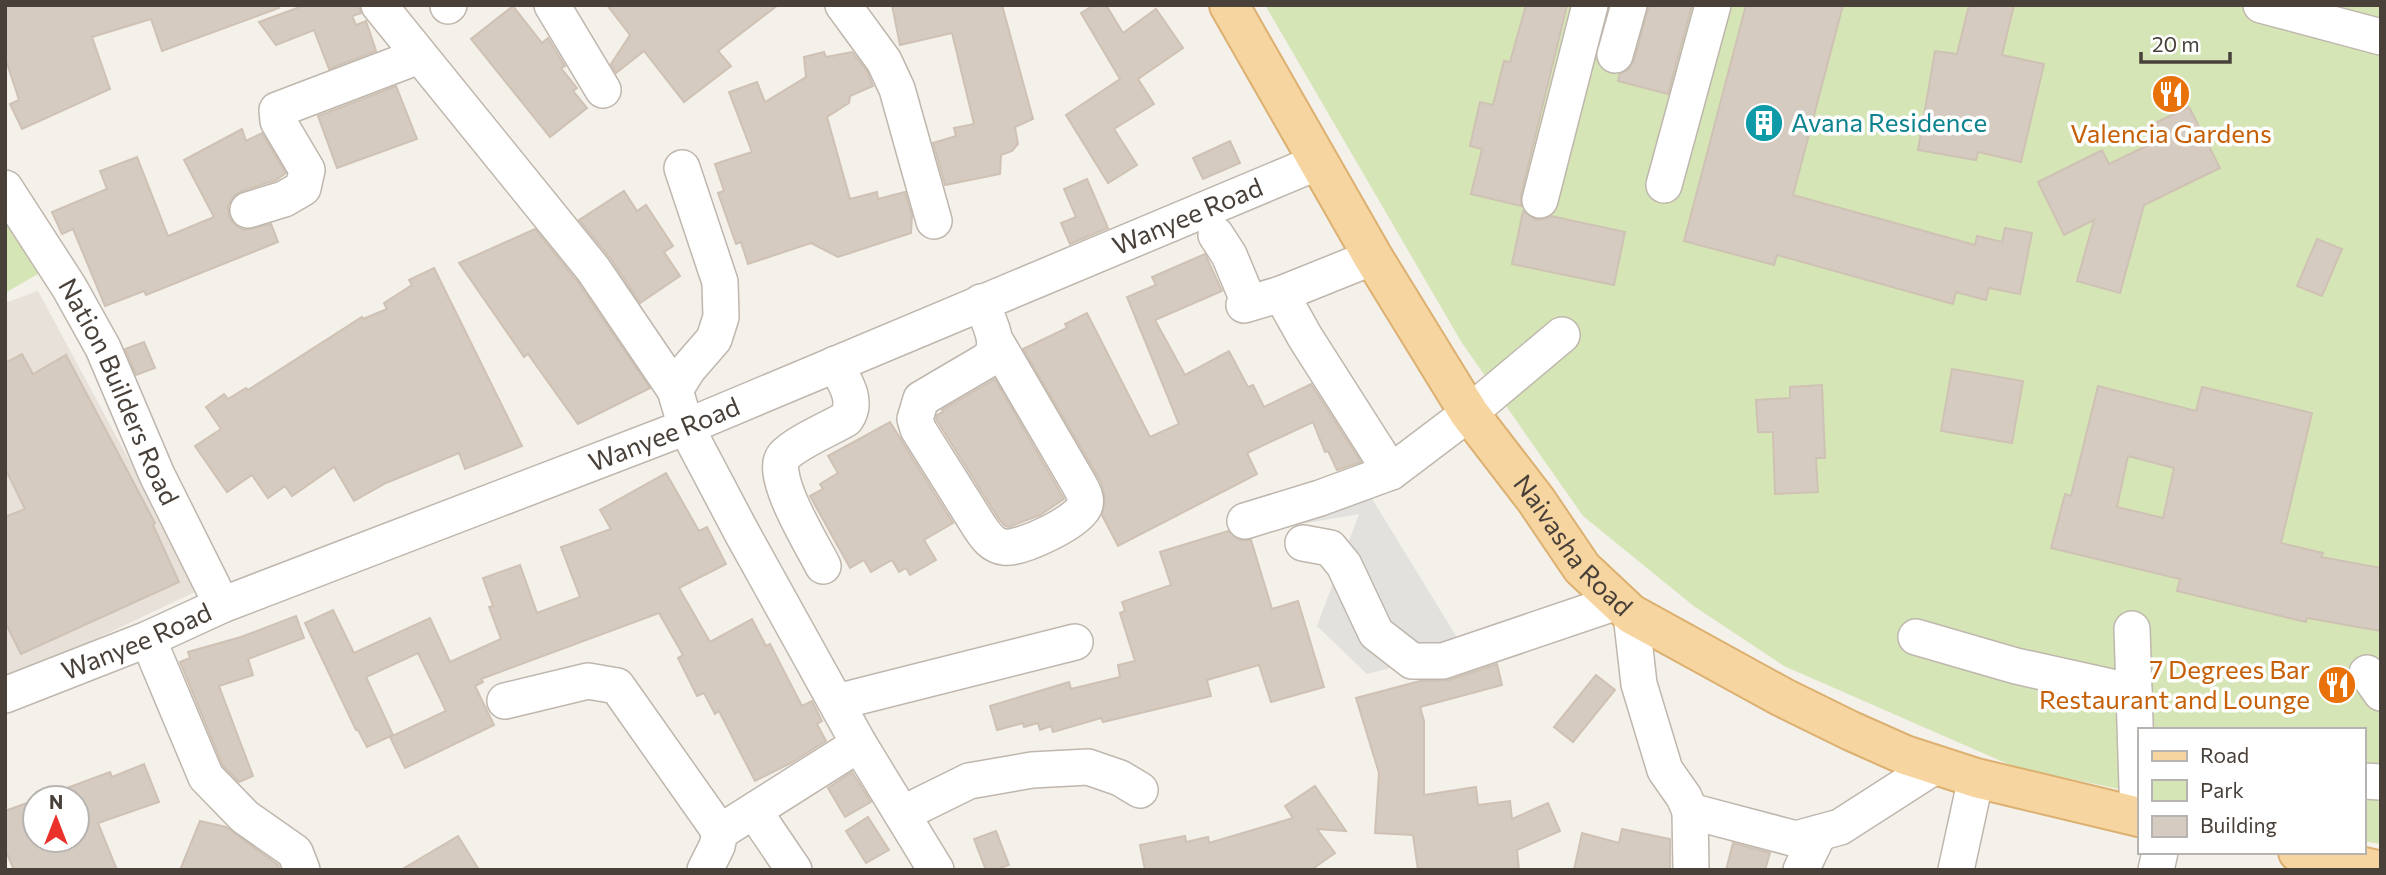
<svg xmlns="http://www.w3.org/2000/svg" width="2386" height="875" viewBox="0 0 2386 875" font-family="Commissioner,sans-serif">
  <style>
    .residential { fill: #e7e1d9 }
    .green { fill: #d5e5b6 }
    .parking { fill: #e3e1de }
    .building { fill: #d5cbc0; stroke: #cfc2b4; stroke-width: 2; fill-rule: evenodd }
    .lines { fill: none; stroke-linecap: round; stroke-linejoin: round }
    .minor-casing { stroke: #bfb7ad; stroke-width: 38 }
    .major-casing { stroke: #dcb070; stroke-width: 42 }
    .minor { stroke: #fff; stroke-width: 35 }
    .major { stroke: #f7d5a0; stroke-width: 38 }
    .labels { text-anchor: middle; stroke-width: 7; stroke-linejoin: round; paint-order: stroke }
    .culture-label { font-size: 26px; fill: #0d838f; stroke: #fff; text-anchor: start }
    .food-label { font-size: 26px; fill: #c56008; stroke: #fff }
    .street-label { font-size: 26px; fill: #484039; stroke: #fff }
  </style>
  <rect width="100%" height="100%" fill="#f4f0ea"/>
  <path class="residential" d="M38,291L199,590L5,682V303Z"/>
  <g class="green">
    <path d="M1265,5H2381V844L2363,841V730H2139V793L2017,768L1784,666L1695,607L1583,516L1462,343Z"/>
    <path d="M5,212L38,274L5,293Z"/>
  </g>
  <path class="parking" d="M1371,497L1464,649L1367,674L1317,626L1359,514L1236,535Z"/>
  <g class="building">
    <path d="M5,5H278L279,8L162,51L151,19L92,37L110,89L22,129L10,104L19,100L5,57Z"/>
    <path d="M305,5H359L361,13L352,16L356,25L366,21L376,51L329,69L314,30L276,45L259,22Z"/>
    <path d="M607,5H778L718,51L731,66L684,102L644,51L616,73L611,64L630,35Z"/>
    <path d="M892,5H1002L1033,119L1015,127L1018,144L1012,151L1001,155L1000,174L945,185L933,143L956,136L954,128L974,124L952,33L900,45Z"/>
    <path d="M1094,5H1106L1123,33L1156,9L1183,48L1138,79L1154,104L1114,129L1137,165L1108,183L1066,115L1120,79L1081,13Z"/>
    <path d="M1526,5H1567L1521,195V206L1471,194L1482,149L1470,146L1480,102L1493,105L1504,61L1510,62Z"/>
    <path d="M1649,5H1692L1668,94L1618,81L1620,74L1629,69L1634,60Z"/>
    <path d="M1746,5H1843L1793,195L1975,245L1977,236L2002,242L2005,228L2032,233L2020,294L1989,288L1986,300L1956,292L1953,304L1777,255L1774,265L1684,241Z"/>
    <path d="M1969,5H2014L2002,55L2044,64L2021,162L1978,152L1976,160L1918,150L1935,51L1957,54Z"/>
    <path d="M513,6L542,43L548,38L565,66L561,68L577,88L573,91L587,108L550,137L471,39Z"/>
    <path d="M824,52L826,57L852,52L867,71L873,86L850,96L849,103L827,117L850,199L877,192L878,199L905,192L912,215L911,233L838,257L811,243L748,264L741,242L736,244L718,193L724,191L715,164L752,152L729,92L757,82L765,102L806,77L804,57Z"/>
    <path d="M396,86L417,139L337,168L318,116Z"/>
    <path d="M2189,107L2220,168L2144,205L2120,293L2077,281L2094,220L2064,235L2038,182L2102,150L2109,164L2161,139L2153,124Z"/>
    <path d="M242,129L246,141L262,133L286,173L276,180L242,191L234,196L228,206L229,217L235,225L244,230L271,224L278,242L146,295L144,291L105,306L73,229L62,234L52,212L107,189L100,171L137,157L168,236L214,217L184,160Z"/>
    <path d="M1230,141L1240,163L1203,179L1193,158Z"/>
    <path d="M1087,179L1108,228L1070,244L1061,223L1076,217L1064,189Z"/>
    <path d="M624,191L637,211L646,205L673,246L664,252L680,276L640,303L610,258L579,220Z"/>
    <path d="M1523,211L1536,220L1545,219L1551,216L1625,232L1614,285L1512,264Z"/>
    <path d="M535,229L577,281L650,388L578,424L528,354L524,357L459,263Z"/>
    <path d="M2317,239L2342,249L2322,296L2297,286Z"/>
    <path d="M1205,254L1222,291L1155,320L1185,375L1229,351L1248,387L1253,385L1264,407L1311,384L1361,462L1337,470L1328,451L1325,452L1313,422L1247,453L1257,474L1118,546L1102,515L1105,498L1101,482L1023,349L1067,328L1065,324L1087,313L1150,437L1179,424L1127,297L1156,285L1152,277Z"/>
    <path d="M434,268L522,446L465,469L459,453L386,483L354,501L334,467L292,496L285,486L268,498L252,475L227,492L195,446L221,429L206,407L224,394L228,399L246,388L248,390L362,317L363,319L387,309L384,303L412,285L409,280Z"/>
    <path d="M144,342L155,368L136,375L125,349Z"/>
    <path d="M22,354L33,374L66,355L155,523L153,525L179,582L21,654L5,622V517L25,509L5,468V363Z"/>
    <path d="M1952,369L2023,381L2012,443L1941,431Z"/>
    <path d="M995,379L1064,499L1040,515L1009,527L1005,526L998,518L936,419L937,415L943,412L942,410Z"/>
    <path d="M1822,385L1825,458H1816L1818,492L1775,494L1773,432H1758L1756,400L1790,398V387Z"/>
    <path d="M2098,386L2196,411L2202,387L2312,413L2281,543L2323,553L2321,557L2381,568V631L2307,618L2306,622L2177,591L2180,579L2051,548L2065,494L2071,496ZM2128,456L2174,468L2163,518L2117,507Z"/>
    <path d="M890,422L953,523L924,540L936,560L910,575L906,568L899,572L892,560L871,572L864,560L850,568L810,496L823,489L820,484L838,473L828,456Z"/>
    <path d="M666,473L699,531L707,527L726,564L679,588L710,642L752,619L766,646L770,644L802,706L812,701L822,721L817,724L826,741L791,763L755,781L719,711L715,714L704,693L697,696L678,658L683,655L659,613L481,679L483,682L475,686L494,725L405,768L390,737L446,711L418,653L366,677L393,735L367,747L358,730H356L305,623L333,610L354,653L430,618L450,662L501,639L489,607L493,606L483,578L520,565L537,613L580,597L561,547L611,529L600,510Z"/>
    <path d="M1228,531L1240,540H1251L1272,609L1298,601L1324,687L1271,702L1259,665L1207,680L1211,696L1103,722L1101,718L1053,732L1051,726L1040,730L1038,723L1024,727L1023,723L997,730L990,706L1069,682L1071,689L1120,677L1118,665L1135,661L1120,613L1125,611L1122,602L1171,585L1160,552Z"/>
    <path d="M296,616L304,638L248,659L253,675L219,686L253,776L239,782L223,766L180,662L190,658L188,652L241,637Z"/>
    <path d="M1497,664L1502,685L1420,707L1424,721V795L1476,787L1478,805L1510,801L1512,819L1548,803L1560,831L1517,850L1519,870H1418L1413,835L1375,833L1379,773L1356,698L1420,681L1449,680Z"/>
    <path d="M1596,675L1615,690L1573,742L1554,727Z"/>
    <path d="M144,764L159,802L98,823L117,870H14L5,849V811L35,800V840H77V798H40L110,772L112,777Z"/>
    <path d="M852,772L871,802L845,817L828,788Z"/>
    <path d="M1315,786L1346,831L1317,829L1335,853L1311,870H1145L1140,845L1185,836L1186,842L1208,837L1209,843L1293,818L1285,806Z"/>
    <path d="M868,817L889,850L866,863L846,831Z"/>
    <path d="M200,821L226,827L278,865L280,870H180Z"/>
    <path d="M1622,829L1670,839V870H1574L1582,833L1619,843Z"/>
    <path d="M996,831L1009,865L995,870H986L974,839Z"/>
    <path d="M458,836L479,870H401Z"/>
    <path d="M1733,843L1770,853L1765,870H1726Z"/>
  </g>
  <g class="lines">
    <g class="minor-casing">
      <g id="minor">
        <path d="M379,5L593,269L675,390L686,427L742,533L859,744L936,870"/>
        <path d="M552,5L603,90"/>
        <path d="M843,5L884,61L897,89L934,221"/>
        <path d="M2261,5L2381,37"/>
        <path d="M448,6L449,5"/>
        <path d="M1615,55L1629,5"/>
        <path d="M1664,185L1713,5"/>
        <path id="s1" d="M5,188L69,287L103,348L157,475L222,605"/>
        <path d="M1540,200L1590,5"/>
        <path d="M248,210L284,199L303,188L307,170L278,121L277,110L419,56"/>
        <path d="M1216,235L1229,255L1247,298L1244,305L1281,294L1373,257"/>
        <path d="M1281,294L1305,337L1391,472"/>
        <path d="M981,302C988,321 1006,348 984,362L921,399L915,419L918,429L979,526C985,535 992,546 1004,547C1020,550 1081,521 1085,505C1087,497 1082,490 1079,484L995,340"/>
        <path d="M675,390L688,369L714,339L721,317L720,282L682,168"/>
        <path d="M1245,521L1320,498L1391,472L1469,413L1562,335"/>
        <path d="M1303,543L1330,548L1344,565L1376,633L1412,661H1443L1617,602"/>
        <path d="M823,566C813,546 768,474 784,456C795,443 831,428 846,419C859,401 844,380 835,364"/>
        <path d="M1631,614L1639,684L1665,770L1684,797L1690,811L1796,839L1840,827L1935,766"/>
        <path d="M2132,629L2138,817"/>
        <path d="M1916,637L2016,666L2134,692"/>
        <path d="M148,639L206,777L245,817L295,852L302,870"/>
        <path d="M2367,673L2381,693"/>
        <path id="s2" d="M5,695L148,639L222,605L686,427L1318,162"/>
        <path d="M505,701L588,681L617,686L720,832"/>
        <path d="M837,702L1075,642"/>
        <path d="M2363,781L2381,782"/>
        <path d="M754,811L794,870"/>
        <path d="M1690,811L1691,870"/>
        <path d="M902,814L969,781L1032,770L1088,767L1120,778L1140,790"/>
        <path d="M705,870L717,846L720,832L859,744"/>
        <path d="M1801,870L1819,833"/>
        <path d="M1956,870L1976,778"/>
        <path d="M2156,870L2160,852"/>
      </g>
    </g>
    <g class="major-casing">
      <g id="major">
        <path id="s3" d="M1229,5L1373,257L1469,413L1536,500L1582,568L1631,614L1782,697L1851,731L1905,755L1976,778L2139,817"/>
        <path d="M2298,852L2377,870"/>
      </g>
    </g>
    <use href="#minor" class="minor"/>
    <use href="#major" class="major"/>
  </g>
  <defs>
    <g id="restaurant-disc" transform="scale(2.0125)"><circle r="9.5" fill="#e8710a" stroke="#fff"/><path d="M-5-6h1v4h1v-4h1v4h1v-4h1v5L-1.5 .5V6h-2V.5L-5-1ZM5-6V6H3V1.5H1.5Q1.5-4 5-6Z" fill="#fff"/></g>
    <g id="building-disc" transform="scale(2.0125)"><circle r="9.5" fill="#0f9aa8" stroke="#fff"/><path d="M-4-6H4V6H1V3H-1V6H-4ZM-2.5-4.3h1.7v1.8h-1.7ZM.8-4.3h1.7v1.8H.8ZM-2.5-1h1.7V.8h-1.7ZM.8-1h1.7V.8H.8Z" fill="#fff"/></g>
  </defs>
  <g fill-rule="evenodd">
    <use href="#restaurant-disc" x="2171" y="94"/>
    <use href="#building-disc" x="1764" y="123"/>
    <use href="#restaurant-disc" x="2337" y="685"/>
  </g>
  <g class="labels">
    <g class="culture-label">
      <text x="1791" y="132">Avana Residence</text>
    </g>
    <g class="food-label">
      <text x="2171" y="143">Valencia Gardens</text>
      <text x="2310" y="679" text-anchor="end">7 Degrees Bar<tspan x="2310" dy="30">Restaurant and Lounge</tspan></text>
    </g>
    <g class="street-label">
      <text dy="9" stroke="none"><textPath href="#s2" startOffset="1276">Wanyee Road</textPath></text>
      <text dy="9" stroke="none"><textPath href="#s1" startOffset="234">Nation Builders Road</textPath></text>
      <text dy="9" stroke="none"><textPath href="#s2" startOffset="709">Wanyee Road</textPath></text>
      <text dy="9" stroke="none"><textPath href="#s3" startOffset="642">Naivasha Road</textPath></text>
      <text dy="9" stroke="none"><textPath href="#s2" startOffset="142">Wanyee Road</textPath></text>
    </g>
  </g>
  <rect width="2386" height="875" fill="none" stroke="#484039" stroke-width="14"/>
  <rect x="2138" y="728" width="228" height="126" fill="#ffffff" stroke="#b6b3b0" stroke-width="2"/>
  <rect x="2152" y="751" width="35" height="10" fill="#f7d5a0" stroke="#b6b3b0" stroke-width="2"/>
  <text x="2200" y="763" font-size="21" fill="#484039">Road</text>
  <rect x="2152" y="780" width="35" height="21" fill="#d5e5b6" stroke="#b6b3b0" stroke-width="2"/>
  <text x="2200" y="798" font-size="21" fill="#484039">Park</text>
  <rect x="2152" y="816" width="35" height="21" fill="#d5cbc0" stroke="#b6b3b0" stroke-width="2"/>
  <text x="2200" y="833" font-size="21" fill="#484039">Building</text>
  <g transform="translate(56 819)"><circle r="33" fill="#ffffff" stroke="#b6b3b0" stroke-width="2"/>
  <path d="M0-5L12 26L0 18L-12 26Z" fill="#eb322a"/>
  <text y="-10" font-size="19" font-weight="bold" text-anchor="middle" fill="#484039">N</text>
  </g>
  <path d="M2141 52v10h89v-10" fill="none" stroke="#484039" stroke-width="3.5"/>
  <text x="2152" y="52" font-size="21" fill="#484039" stroke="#ffffff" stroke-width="5" paint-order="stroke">20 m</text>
</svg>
